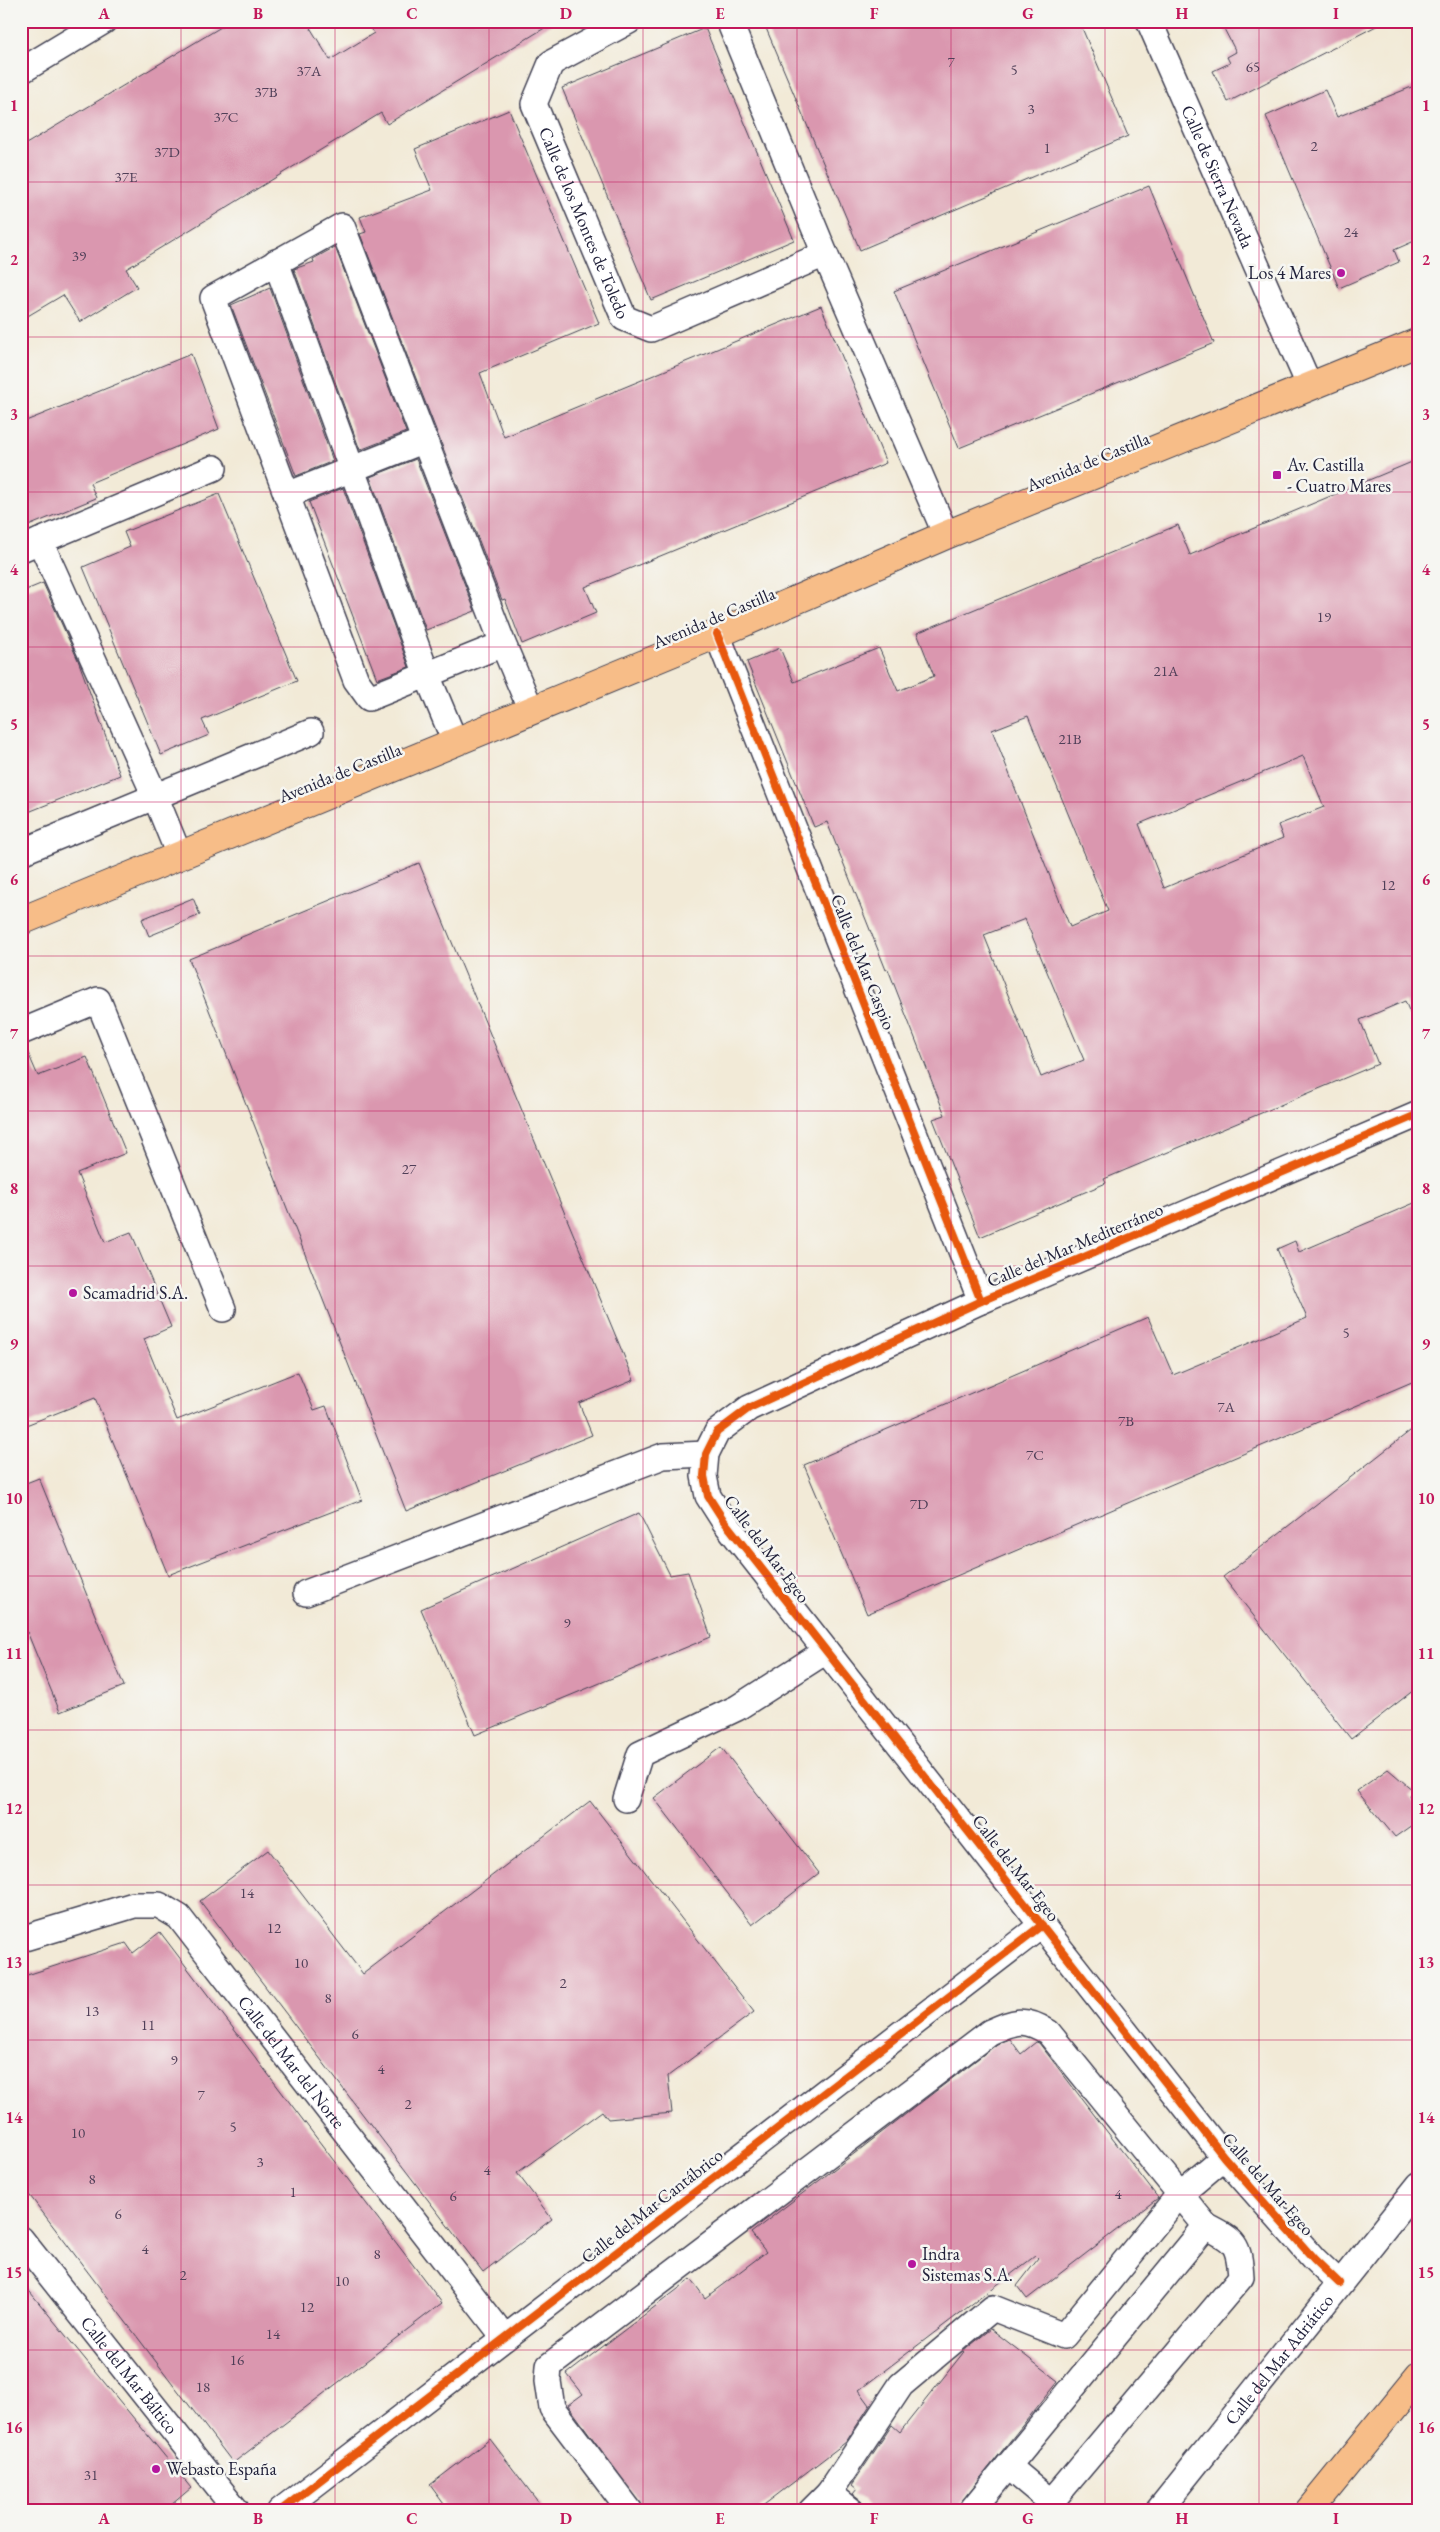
<svg xmlns="http://www.w3.org/2000/svg" width="1440" height="2532" viewBox="0 0 1440 2532" font-family="'EB Garamond',serif">
  <style>
    .building { fill: #da97af; fill-rule: evenodd }
    .lines { fill: none; stroke-linecap: round; stroke-linejoin: round }
    .minor-casing { stroke: #414052; stroke-width: 28 }
    .major-casing { stroke: #414052; stroke-width: 30 }
    .highway-casing { stroke: #414052; stroke-width: 30 }
    .minor { stroke: #fff; stroke-width: 25 }
    .major { stroke: #f7bd88; stroke-width: 28 }
    .highway { stroke: #f7bd88; stroke-width: 28 }
    .cycleway-casing { stroke: #f6f6f2; stroke-width: 11 }
    .cycleway { stroke: #e8590c; stroke-width: 8 }
    .grid { fill: none; stroke: #c2185b; stroke-width: 1; stroke-opacity: 0.55 }
    .poi-dot { fill: #b5179e; stroke: #f6f6f2; stroke-width: 2 }
    .labels { text-anchor: middle; stroke-width: 5; stroke-linejoin: round; paint-order: stroke }
    .number-label { font-size: 15px; fill: #503f58 }
    .street-label { font-size: 18px; fill: #22223b; stroke: #f6f6f2 }
    .poi-label { font-size: 18px; fill: #22223b; stroke: #f6f6f2; text-anchor: start }
    .neatline { fill: none; stroke: #c2185b; stroke-width: 2 }
    .grid-label { font-size: 16px; text-anchor: middle; font-weight: bold; fill: #c2185b }
  </style>
  <rect width="100%" height="100%" fill="#f6f6f2"/>
  <filter id="ink" filterUnits="userSpaceOnUse"><feTurbulence type="fractalNoise" baseFrequency=".02" numOctaves="2"/><feDisplacementMap in="SourceGraphic" scale="10" xChannelSelector="R" yChannelSelector="G"/><feConvolveMatrix kernelMatrix="1 2 1 2 8 2 1 2 1" color-interpolation-filters="sRGB"/></filter>
  <filter id="wash" filterUnits="userSpaceOnUse"><feTurbulence type="fractalNoise" baseFrequency=".0096" numOctaves="4" result="noise"/><feDisplacementMap in="SourceGraphic" scale="20" xChannelSelector="R" yChannelSelector="G"/><feGaussianBlur stdDeviation="1.12" result="paint"/><feColorMatrix in="noise" values="0 0 0 0 0 0 0 0 0 0 0 0 0 0 0 0 0 1.4 0 .05"/><feComposite in="paint" operator="in"/></filter>
  <g filter="url(#wash)">
    <rect width="100%" height="100%" fill="#f2ead7"/>
    <g id="blocks">
      <g class="building">
        <path d="M231,21H306L330,60L374,33L366,21H556L387,124L381,113L126,269L137,287L80,322L63,295L21,320V147Z"/>
        <path d="M763,21H1079L1128,136L860,250Z"/>
        <path d="M1220,21H1386L1228,102L1213,71L1230,63L1227,57L1236,52Z"/>
        <path d="M705,28L794,240L651,300L562,88Z"/>
        <path d="M1419,84V239L1394,250L1399,262L1339,288L1266,116L1325,90L1337,117Z"/>
        <path d="M509,110L599,323L480,373L504,437L821,306L886,463L585,587L596,613L522,644L505,599L502,600L360,234L366,232L360,217L432,190L415,149Z"/>
        <path d="M1149,186L1214,343L959,448L894,291Z"/>
        <path d="M335,247L406,432L360,450L294,269L314,262L313,259Z"/>
        <path d="M270,288L333,461L296,476L231,305Z"/>
        <path d="M191,354L219,429L90,483L96,498L21,529V423Z"/>
        <path d="M416,459L475,611L426,630L370,477Z"/>
        <path d="M1419,459V1034L1405,1001L1360,1020L1378,1064L1104,1179L1106,1183L980,1237L933,1119L945,1115L888,969L886,970L827,822L814,827L747,662L780,648L794,682L879,648L898,691L934,676L917,633L1178,525L1190,555ZM1028,716L1108,911L1070,927L992,730ZM1303,756L1324,807L1278,825L1283,838L1164,888L1139,824ZM1025,919L1084,1060L1041,1077L984,935Z"/>
        <path d="M343,488L409,667L377,679L309,502Z"/>
        <path d="M219,494L297,681L202,720L209,735L161,755L83,567L130,547L124,532Z"/>
        <path d="M43,583L78,660L120,775L21,815V592Z"/>
        <path d="M419,863L634,1380L579,1403L592,1435L406,1511L189,959Z"/>
        <path d="M193,898L200,915L149,936L142,919Z"/>
        <path d="M21,1046H25L38,1076L87,1057L126,1153L77,1173L105,1242L131,1232L171,1327L144,1339L177,1420L298,1372L314,1410L326,1406L362,1500L168,1575L95,1398L21,1427Z"/>
        <path d="M1419,1201V1379L867,1614L804,1465L1148,1317L1173,1375L1240,1347L1307,1318L1277,1249L1295,1241L1299,1252Z"/>
        <path d="M1419,1424V1686L1351,1739L1223,1577Z"/>
        <path d="M39,1478L124,1686L60,1712L21,1617V1485Z"/>
        <path d="M639,1513L670,1575L688,1572L711,1637L475,1735L421,1609Z"/>
        <path d="M721,1747L819,1873L752,1925L654,1798Z"/>
        <path d="M1388,1769L1414,1791L1409,1795L1419,1808V1820L1395,1837L1357,1791Z"/>
        <path d="M590,1801L754,2012L668,2076L672,2113L608,2119L602,2111L517,2173L552,2219L483,2272L200,1901L268,1850L363,1974Z"/>
        <path d="M160,1932L442,2303L233,2463L21,2184V1977L126,1943L133,1953Z"/>
        <path d="M1010,2039L1021,2054L1036,2042L1039,2043L1158,2198L1027,2299L1017,2286L1038,2259L1035,2256L859,2390L870,2405L846,2442L756,2511H646L568,2405L583,2394L567,2374L691,2279L705,2298L766,2252L751,2233L997,2044Z"/>
        <path d="M21,2281L191,2488L164,2511H21Z"/>
        <path d="M991,2329L1058,2381L954,2511H868L861,2500L853,2494L857,2489L852,2485L892,2425L900,2432L967,2348Z"/>
        <path d="M490,2439L545,2511H449L430,2485Z"/>
      </g>
    </g>
  </g>
  <g filter="url(#ink)">
    <use href="#blocks" fill-opacity="0" stroke="#414052" stroke-width="1"/>
    <g class="lines">
      <g class="minor-casing">
        <g id="minor">
          <path id="s1" d="M629,21L551,63L534,104L624,318L651,329L825,254"/>
          <path d="M729,21L825,254L946,535"/>
          <path id="s2" d="M1149,21L1310,387"/>
          <path d="M21,71L104,21"/>
          <path d="M276,262L427,675L455,742"/>
          <path d="M287,495L425,440"/>
          <path d="M40,541L155,796L179,855"/>
          <path d="M21,549L214,468"/>
          <path d="M717,634L981,1301"/>
          <path d="M503,644L369,698L356,680L213,298L342,226L503,644L531,710"/>
          <path d="M21,852L311,732"/>
          <path d="M21,1032L98,1000L223,1309"/>
          <path d="M306,1593L663,1456L706,1454"/>
          <path d="M626,1799L640,1754L737,1708L826,1651"/>
          <path id="s3" d="M21,1939L134,1905H159L179,1917L505,2338"/>
          <path id="s4" d="M21,2239L237,2511"/>
          <path d="M1339,2283L1314,2259L1224,2157L724,1521L708,1496L704,1476L706,1454L717,1432L749,1408L981,1301L1419,1114"/>
          <path d="M1008,2466L1051,2502L1241,2277C1239,2243 1235,2241 1206,2226"/>
          <path d="M280,2511L1042,1925"/>
          <path d="M630,2511L552,2408L548,2381L549,2366L990,2032C1015,2021 1024,2017 1048,2032L1206,2226L971,2511"/>
          <path d="M811,2511L829,2493"/>
          <path d="M852,2511L829,2493L901,2385L993,2308L1064,2336L1179,2195L1224,2157"/>
          <path id="s5" d="M1158,2511L1419,2185"/>
        </g>
      </g>
      <g class="major-casing">
        <path id="major" d="M21,921L717,634L946,535L1419,342"/>
      </g>
      <g class="highway-casing">
        <path id="highway" d="M1309,2511L1419,2376"/>
      </g>
      <use href="#minor" class="minor"/>
      <use href="#major" class="major"/>
      <use href="#highway" class="highway"/>
      <g class="cycleway-casing">
        <g id="cycleway">
          <path d="M717,634L981,1301"/>
          <path d="M1339,2283L1314,2259L1224,2157L724,1521L708,1496L704,1476L706,1454L717,1432L749,1408L981,1301L1419,1114"/>
          <path d="M280,2511L1042,1925"/>
        </g>
      </g>
      <use href="#cycleway" class="cycleway"/>
    </g>
  </g>
  <path class="grid" d="M181,21V2511M335,21V2511M489,21V2511M643,21V2511M797,21V2511M951,21V2511M1105,21V2511M1259,21V2511M21,182H1419M21,337H1419M21,492H1419M21,647H1419M21,802H1419M21,956H1419M21,1111H1419M21,1266H1419M21,1421H1419M21,1576H1419M21,1730H1419M21,1885H1419M21,2040H1419M21,2195H1419M21,2350H1419"/>
  <g class="poi-dot">
    <circle cx="1341" cy="273" r="5"/>
    <rect x="1272" y="470" width="10" height="10" rx="2.5"/>
    <circle cx="73" cy="1293" r="5"/>
    <circle cx="912" cy="2264" r="5"/>
    <circle cx="156" cy="2469" r="5"/>
  </g>
  <g class="labels">
    <g class="number-label">
      <text x="951" y="67">7</text>
      <text x="1253" y="72">65</text>
      <text x="1014" y="75">5</text>
      <text x="309" y="76">37A</text>
      <text x="266" y="97">37B</text>
      <text x="1031" y="114">3</text>
      <text x="226" y="122">37C</text>
      <text x="1314" y="151">2</text>
      <text x="1047" y="153">1</text>
      <text x="167" y="157">37D</text>
      <text x="126" y="182">37E</text>
      <text x="1351" y="237">24</text>
      <text x="79" y="261">39</text>
      <text x="1324" y="622">19</text>
      <text x="1166" y="676">21A</text>
      <text x="1070" y="744">21B</text>
      <text x="1388" y="890">12</text>
      <text x="409" y="1174">27</text>
      <text x="1346" y="1338">5</text>
      <text x="1226" y="1412">7A</text>
      <text x="1126" y="1426">7B</text>
      <text x="1035" y="1460">7C</text>
      <text x="919" y="1509">7D</text>
      <text x="567" y="1628">9</text>
      <text x="247" y="1898">14</text>
      <text x="274" y="1933">12</text>
      <text x="301" y="1968">10</text>
      <text x="563" y="1988">2</text>
      <text x="328" y="2003">8</text>
      <text x="92" y="2016">13</text>
      <text x="148" y="2030">11</text>
      <text x="355" y="2039">6</text>
      <text x="174" y="2065">9</text>
      <text x="381" y="2074">4</text>
      <text x="201" y="2100">7</text>
      <text x="408" y="2109">2</text>
      <text x="233" y="2132">5</text>
      <text x="78" y="2138">10</text>
      <text x="260" y="2167">3</text>
      <text x="487" y="2175">4</text>
      <text x="92" y="2184">8</text>
      <text x="293" y="2197">1</text>
      <text x="1118" y="2199">4</text>
      <text x="453" y="2201">6</text>
      <text x="118" y="2219">6</text>
      <text x="145" y="2254">4</text>
      <text x="377" y="2259">8</text>
      <text x="183" y="2280">2</text>
      <text x="342" y="2286">10</text>
      <text x="307" y="2312">12</text>
      <text x="273" y="2339">14</text>
      <text x="237" y="2365">16</text>
      <text x="203" y="2392">18</text>
      <text x="91" y="2480">31</text>
    </g>
    <g class="street-label">
      <text dy="6" stroke="none"><textPath href="#s2" startOffset="170">Calle de Sierra Nevada</textPath></text>
      <text dy="6" stroke="none"><textPath href="#s1" startOffset="262">Calle de los Montes de Toledo</textPath></text>
      <text transform="translate(1088 462) rotate(-22)" y="6">Avenida de Castilla</text>
      <text transform="translate(714 618) rotate(-23)" y="6">Avenida de Castilla</text>
      <text transform="translate(340 773) rotate(-22)" y="6">Avenida de Castilla</text>
      <text transform="translate(863 962) rotate(68)" y="6">Calle del Mar Caspio</text>
      <text transform="translate(1075 1245) rotate(-23)" y="6">Calle del Mar Mediterráneo</text>
      <text transform="translate(767 1549) rotate(53)" y="6">Calle del Mar Egeo</text>
      <text transform="translate(1016 1868) rotate(52)" y="6">Calle del Mar Egeo</text>
      <text dy="6" stroke="none"><textPath href="#s3" startOffset="350">Calle del Mar del Norte</textPath></text>
      <text transform="translate(1268 2184) rotate(49)" y="6">Calle del Mar Egeo</text>
      <text transform="translate(652 2206) rotate(-38)" y="6">Calle del Mar Cantábrico</text>
      <text dy="6" stroke="none"><textPath href="#s5" startOffset="194">Calle del Mar Adriático</textPath></text>
      <text dy="6" stroke="none"><textPath href="#s4" startOffset="174">Calle del Mar Báltico</textPath></text>
    </g>
    <g class="poi-label">
      <text x="1331" y="279" text-anchor="end">Los 4 Mares</text>
      <text x="1287" y="471">Av. Castilla<tspan x="1287" dy="21">- Cuatro Mares</tspan></text>
      <text x="83" y="1299">Scamadrid S.A.</text>
      <text x="922" y="2260">Indra<tspan x="922" dy="21">Sistemas S.A.</tspan></text>
      <text x="166" y="2475">Webasto España</text>
    </g>
  </g>
  <rect width="1440" height="2532" fill="none" stroke="#f6f6f2" stroke-width="55"/>
  <rect x="28" y="28" width="1384" height="2476" class="neatline"/>
  <g class="grid-label">
    <text x="104" y="19">A</text>
    <text x="258" y="19">B</text>
    <text x="412" y="19">C</text>
    <text x="566" y="19">D</text>
    <text x="720" y="19">E</text>
    <text x="874" y="19">F</text>
    <text x="1028" y="19">G</text>
    <text x="1182" y="19">H</text>
    <text x="1336" y="19">I</text>
    <text x="14" y="111">1</text>
    <text x="1426" y="111">1</text>
    <text x="14" y="265">2</text>
    <text x="1426" y="265">2</text>
    <text x="14" y="420">3</text>
    <text x="1426" y="420">3</text>
    <text x="14" y="575">4</text>
    <text x="1426" y="575">4</text>
    <text x="14" y="730">5</text>
    <text x="1426" y="730">5</text>
    <text x="14" y="885">6</text>
    <text x="1426" y="885">6</text>
    <text x="14" y="1039">7</text>
    <text x="1426" y="1039">7</text>
    <text x="14" y="1194">8</text>
    <text x="1426" y="1194">8</text>
    <text x="14" y="1349">9</text>
    <text x="1426" y="1349">9</text>
    <text x="14" y="1504">10</text>
    <text x="1426" y="1504">10</text>
    <text x="14" y="1659">11</text>
    <text x="1426" y="1659">11</text>
    <text x="14" y="1814">12</text>
    <text x="1426" y="1814">12</text>
    <text x="14" y="1968">13</text>
    <text x="1426" y="1968">13</text>
    <text x="14" y="2123">14</text>
    <text x="1426" y="2123">14</text>
    <text x="14" y="2278">15</text>
    <text x="1426" y="2278">15</text>
    <text x="14" y="2433">16</text>
    <text x="1426" y="2433">16</text>
    <text x="104" y="2524">A</text>
    <text x="258" y="2524">B</text>
    <text x="412" y="2524">C</text>
    <text x="566" y="2524">D</text>
    <text x="720" y="2524">E</text>
    <text x="874" y="2524">F</text>
    <text x="1028" y="2524">G</text>
    <text x="1182" y="2524">H</text>
    <text x="1336" y="2524">I</text>
  </g>
</svg>
